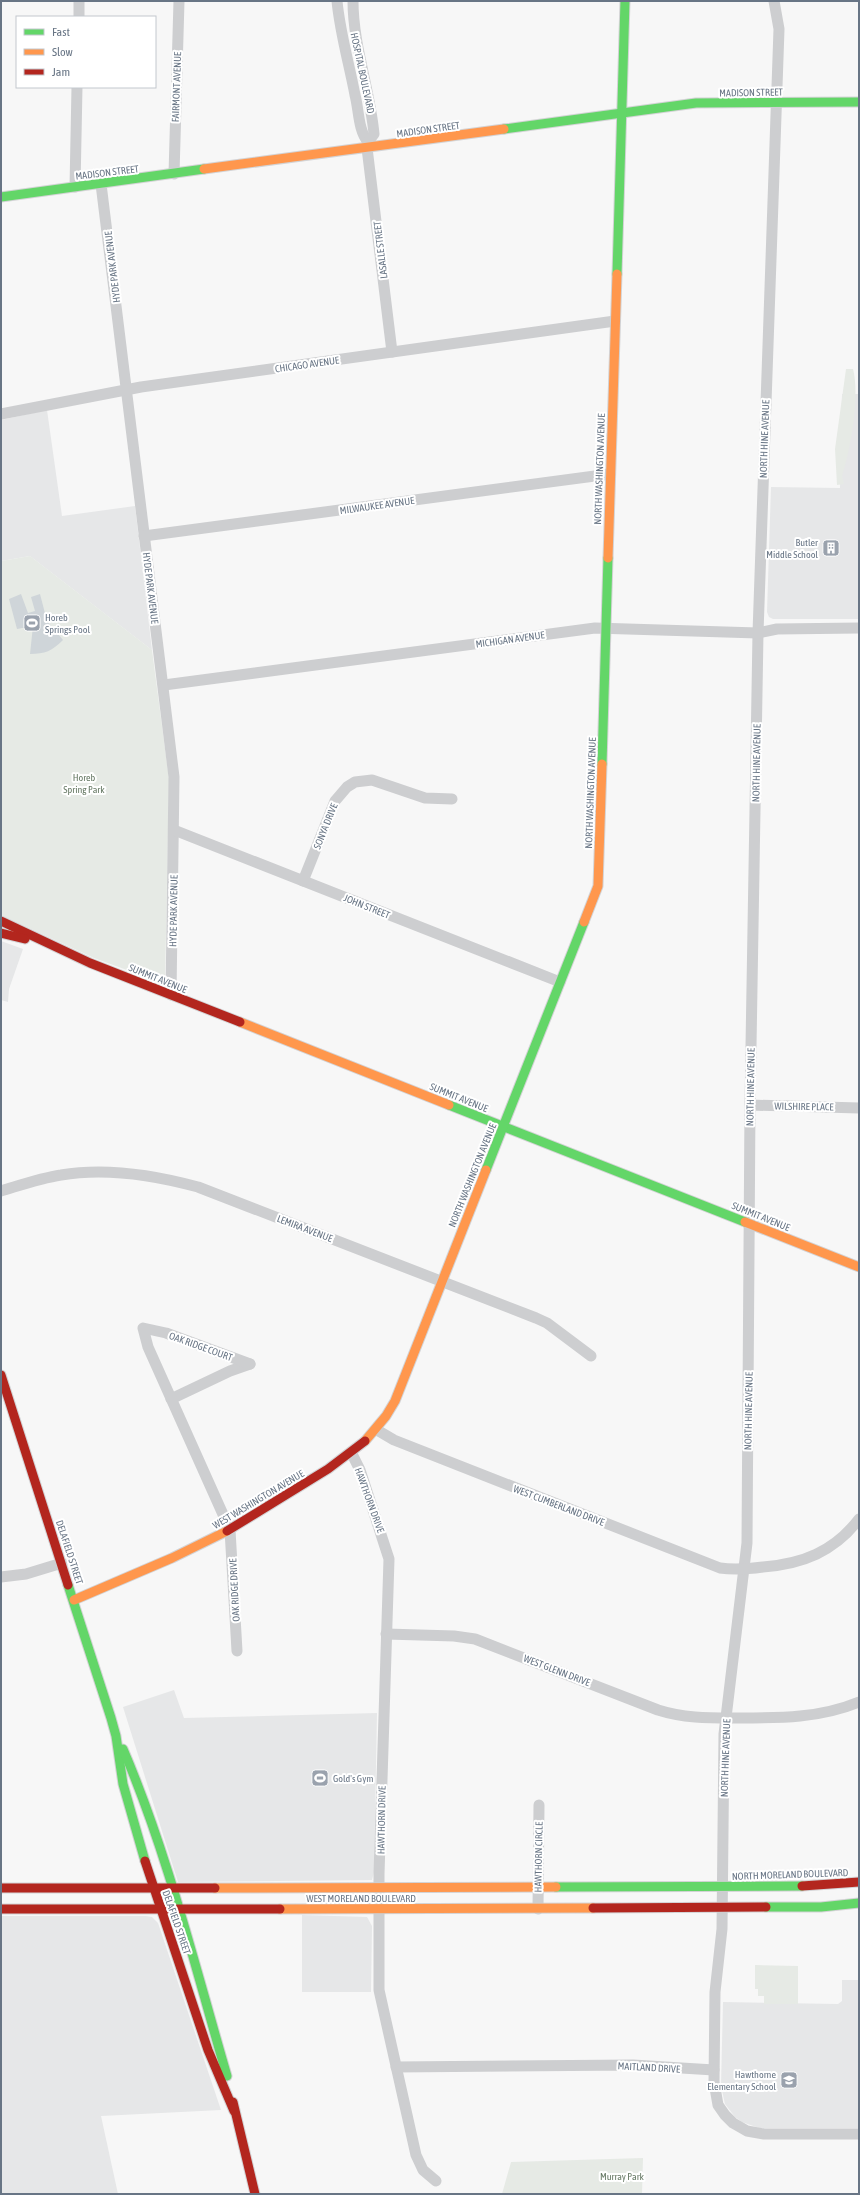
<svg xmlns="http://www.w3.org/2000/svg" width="860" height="2195" viewBox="0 0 860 2195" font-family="'Asap Condensed',sans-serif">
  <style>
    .built { fill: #e6e7e8 }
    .green { fill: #e6eae5 }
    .water { fill: #cfd5d9 }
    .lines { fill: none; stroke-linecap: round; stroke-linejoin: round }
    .fast-casing { stroke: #d3d3d5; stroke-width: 11 }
    .slow-casing { stroke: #d3d3d5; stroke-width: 11 }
    .jam-casing { stroke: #d3d3d5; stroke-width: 11 }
    .street { stroke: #cdced0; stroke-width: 11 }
    .fast { stroke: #63d668; stroke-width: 9 }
    .slow { stroke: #ff974d; stroke-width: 9 }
    .jam { stroke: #b3261e; stroke-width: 9 }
    .labels { text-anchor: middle; stroke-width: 4; stroke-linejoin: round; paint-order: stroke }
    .street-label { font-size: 10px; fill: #687585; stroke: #fff }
    .poi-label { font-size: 10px; fill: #687585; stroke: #fff; text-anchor: end }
    .park-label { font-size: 10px; fill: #657863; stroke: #fff }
  </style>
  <rect width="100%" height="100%" fill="#f7f7f7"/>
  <g class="built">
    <path d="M842,394H859V619H773L769,617L767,612L771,487L840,488Z"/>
    <path d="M47,410L62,516L135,506L152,650L30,556L1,561V420Z"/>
    <path d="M1,941L23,949L9,989L8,1002L1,1000Z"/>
    <path d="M174,1690L184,1718L377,1713L374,1872L372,1880L178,1882L123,1707Z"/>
    <path d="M302,1915L367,1917L372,1926L371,1992H302Z"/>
    <path d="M1,1916H146L152,1917L158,1923L221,2110L101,2116L118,2194H1Z"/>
    <path d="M842,1980H859V2128H759L742,2122L735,2117L725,2104L721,2086L723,2002L838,2004L842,2001Z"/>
  </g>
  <g class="green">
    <path d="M846,369H853C860,395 851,448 842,476L844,484L837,485L835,449Z"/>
    <path d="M30,556L152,650L169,779L165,984L94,958L1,915V561Z"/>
    <path d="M755,1965L798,1966V2004H764V1996H758V1989H755Z"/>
    <path d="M643,2158L642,2194H502L511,2162Z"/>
  </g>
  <path class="water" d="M21,594L28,613L35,611L31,597L40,594L47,621L63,640C52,651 45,654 30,654L33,626L17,629L9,599Z"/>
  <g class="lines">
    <g class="fast-casing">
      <g id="fast">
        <path d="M504,129L696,103L859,102"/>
        <path d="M1,197L204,169"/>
        <path d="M617,274L625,1"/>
        <path d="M602,764L608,558"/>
        <path d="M449,1105L745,1222"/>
        <path d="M486,1170L584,922"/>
        <path d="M68,1585L111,1718L116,1736L123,1784L145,1861"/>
        <path d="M123,1749C168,1854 195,1967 227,2076"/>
        <path d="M556,1887L802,1886"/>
        <path d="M766,1907H821L859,1903"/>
      </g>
    </g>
    <g class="slow-casing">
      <g id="slow">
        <path d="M204,169L504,129"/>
        <path d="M608,558L617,274"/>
        <path d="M584,922L598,886L602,764"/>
        <path d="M240,1022L449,1105"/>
        <path d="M745,1222L859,1267"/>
        <path d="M365,1441L386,1416L395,1401L486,1170"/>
        <path d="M74,1600L172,1558L227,1531"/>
        <path d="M215,1888L556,1887"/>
        <path d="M280,1909L593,1908"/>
      </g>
    </g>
    <g class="jam-casing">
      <g id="jam">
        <path d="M1,921L90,963L240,1022"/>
        <path d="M1,933L25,939"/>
        <path d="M1,1375L68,1585"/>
        <path d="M227,1531L328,1469L365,1441"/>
        <path d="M145,1861L208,2050L234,2111"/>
        <path d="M802,1886L859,1882"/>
        <path d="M1,1888H215"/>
        <path d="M593,1908L766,1907"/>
        <path d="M1,1909H280"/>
        <path d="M233,2102L255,2194"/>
      </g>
    </g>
    <g class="street">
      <path d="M337,1C340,33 349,63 355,95C359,110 358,130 368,142"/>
      <path d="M353,1C353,46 370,89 374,134L368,142L367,148L392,352"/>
      <path d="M774,1L779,29L758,633L750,1105L747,1543L724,1734L722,1929L715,1992L714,2082L718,2105L725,2115L733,2123L747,2131L764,2134H859"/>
      <path d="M79,17V1"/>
      <path d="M174,174L179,1"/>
      <path d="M101,184L174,777L171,995"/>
      <path d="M75,187L77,87"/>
      <path d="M1,414L141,387L615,321"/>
      <path d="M144,536L610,474"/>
      <path d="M164,685L595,628L758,633L777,629L859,628"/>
      <path d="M174,830L560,982"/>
      <path d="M303,881L335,801L347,787L355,782L372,780L425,798L452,799"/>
      <path d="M750,1105L859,1108"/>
      <path d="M1,1191C21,1185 41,1178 61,1175C107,1167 154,1175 198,1187L536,1318L547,1323L591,1356"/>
      <path d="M171,1399L230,1371L250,1364"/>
      <path d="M377,1430L394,1440L720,1568C734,1570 748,1569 763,1567C802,1564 834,1552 859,1519"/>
      <path d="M352,1454L360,1470L389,1559L379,1874V1990L416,2155L423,2170L436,2181"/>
      <path d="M1,1577L26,1574L62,1563"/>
      <path d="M386,1634L454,1636L475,1639L658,1710C683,1718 707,1718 733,1718C776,1718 818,1719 859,1702"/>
      <path d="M237,1651L230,1530L148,1347L143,1328L166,1333L250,1364"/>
      <path d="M538,1909L539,1805"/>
      <path d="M396,2067L633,2065L714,2070"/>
    </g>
    <use href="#fast" class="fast"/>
    <use href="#slow" class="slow"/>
    <use href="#jam" class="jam"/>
  </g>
  <defs>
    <g id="building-square" transform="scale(0.9)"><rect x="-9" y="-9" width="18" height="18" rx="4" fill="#9aa2ad" stroke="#fff"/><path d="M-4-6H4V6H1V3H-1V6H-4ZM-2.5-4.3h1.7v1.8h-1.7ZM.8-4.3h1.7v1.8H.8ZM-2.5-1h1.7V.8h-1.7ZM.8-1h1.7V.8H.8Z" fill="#fff"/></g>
    <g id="stadium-square" transform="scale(0.9)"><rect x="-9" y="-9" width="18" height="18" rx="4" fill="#9aa2ad" stroke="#fff"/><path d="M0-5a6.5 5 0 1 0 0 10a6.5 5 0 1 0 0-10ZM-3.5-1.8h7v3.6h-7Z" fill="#fff"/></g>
    <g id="school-square" transform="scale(0.9)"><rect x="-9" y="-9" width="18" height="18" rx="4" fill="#9aa2ad" stroke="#fff"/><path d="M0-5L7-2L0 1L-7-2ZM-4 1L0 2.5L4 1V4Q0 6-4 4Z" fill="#fff"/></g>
  </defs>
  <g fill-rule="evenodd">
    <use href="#building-square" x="831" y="548"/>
    <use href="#stadium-square" x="32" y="623"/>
    <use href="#stadium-square" x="320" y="1778"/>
    <use href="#school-square" x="789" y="2080"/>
  </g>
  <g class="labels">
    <g class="street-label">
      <text transform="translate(363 73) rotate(78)" y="4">HOSPITAL BOULEVARD</text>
      <text transform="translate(176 87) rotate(-88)" y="4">FAIRMONT AVENUE</text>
      <text transform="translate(751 92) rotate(-1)" y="4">MADISON STREET</text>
      <text transform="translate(428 129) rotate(-8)" y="4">MADISON STREET</text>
      <text transform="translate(107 172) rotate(-7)" y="4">MADISON STREET</text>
      <text transform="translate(380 250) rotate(-97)" y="4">LASALLE STREET</text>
      <text transform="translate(112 267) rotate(-97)" y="4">HYDE PARK AVENUE</text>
      <text transform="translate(307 364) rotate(-8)" y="4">CHICAGO AVENUE</text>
      <text transform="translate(764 439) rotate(-88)" y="4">NORTH HINE AVENUE</text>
      <text transform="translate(599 469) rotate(-88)" y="4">NORTH WASHINGTON AVENUE</text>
      <text transform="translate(377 505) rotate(-8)" y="4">MILWAUKEE AVENUE</text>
      <text transform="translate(151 588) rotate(83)" y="4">HYDE PARK AVENUE</text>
      <text transform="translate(510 639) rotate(-8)" y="4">MICHIGAN AVENUE</text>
      <text transform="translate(756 763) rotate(-89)" y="4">NORTH HINE AVENUE</text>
      <text transform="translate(590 793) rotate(-88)" y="4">NORTH WASHINGTON AVENUE</text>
      <text transform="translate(325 826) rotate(-68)" y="4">SONYA DRIVE</text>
      <text transform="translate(367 906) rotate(22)" y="4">JOHN STREET</text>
      <text transform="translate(173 911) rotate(-89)" y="4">HYDE PARK AVENUE</text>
      <text transform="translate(158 978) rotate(22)" y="4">SUMMIT AVENUE</text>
      <text transform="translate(750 1087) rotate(-89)" y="4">NORTH HINE AVENUE</text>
      <text transform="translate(459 1097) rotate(22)" y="4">SUMMIT AVENUE</text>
      <text transform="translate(804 1106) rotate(1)" y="4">WILSHIRE PLACE</text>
      <text transform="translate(472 1175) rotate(-68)" y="4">NORTH WASHINGTON AVENUE</text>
      <text transform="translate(761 1216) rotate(22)" y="4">SUMMIT AVENUE</text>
      <text transform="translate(305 1228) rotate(21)" y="4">LEMIRA AVENUE</text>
      <text transform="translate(201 1346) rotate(20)" y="4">OAK RIDGE COURT</text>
      <text transform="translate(748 1411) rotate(-89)" y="4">NORTH HINE AVENUE</text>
      <text transform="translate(258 1499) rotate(-31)" y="4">WEST WASHINGTON AVENUE</text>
      <text transform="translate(370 1500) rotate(70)" y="4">HAWTHORN DRIVE</text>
      <text transform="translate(559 1505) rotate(21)" y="4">WEST CUMBERLAND DRIVE</text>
      <text transform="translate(70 1552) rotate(72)" y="4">DELAFIELD STREET</text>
      <text transform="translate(234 1590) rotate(-93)" y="4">OAK RIDGE DRIVE</text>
      <text transform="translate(557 1670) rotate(21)" y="4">WEST GLENN DRIVE</text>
      <text transform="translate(725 1758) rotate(-88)" y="4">NORTH HINE AVENUE</text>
      <text transform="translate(381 1820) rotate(-89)" y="4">HAWTHORN DRIVE</text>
      <text transform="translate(538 1857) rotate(-89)" y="4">HAWTHORN CIRCLE</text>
      <text transform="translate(790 1874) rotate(-2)" y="4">NORTH MORELAND BOULEVARD</text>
      <text x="361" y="1902">WEST MORELAND BOULEVARD</text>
      <text transform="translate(177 1922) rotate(71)" y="4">DELAFIELD STREET</text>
      <text transform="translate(649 2067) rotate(3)" y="4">MAITLAND DRIVE</text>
    </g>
    <g class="poi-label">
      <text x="818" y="546">Butler<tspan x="818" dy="12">Middle School</tspan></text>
      <text x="45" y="621" text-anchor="start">Horeb<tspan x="45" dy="12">Springs Pool</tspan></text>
      <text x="333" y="1782" text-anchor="start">Gold's Gym</text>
      <text x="776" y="2078">Hawthorne<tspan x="776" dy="12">Elementary School</tspan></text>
    </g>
    <g class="park-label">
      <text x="84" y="781">Horeb<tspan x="84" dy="12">Spring Park</tspan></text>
      <text x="622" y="2180">Murray Park</text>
    </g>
  </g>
  <rect width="860" height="2195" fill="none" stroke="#687585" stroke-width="4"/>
  <rect x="16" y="16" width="140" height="72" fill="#ffffff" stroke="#c3c8ce"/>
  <rect x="24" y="29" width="20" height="6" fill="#63d668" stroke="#c3c8ce"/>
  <text x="52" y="36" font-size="12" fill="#687585">Fast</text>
  <rect x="24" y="49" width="20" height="6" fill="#ff974d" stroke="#c3c8ce"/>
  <text x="52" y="56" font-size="12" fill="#687585">Slow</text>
  <rect x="24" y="69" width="20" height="6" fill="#b3261e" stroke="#c3c8ce"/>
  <text x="52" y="76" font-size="12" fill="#687585">Jam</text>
</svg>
